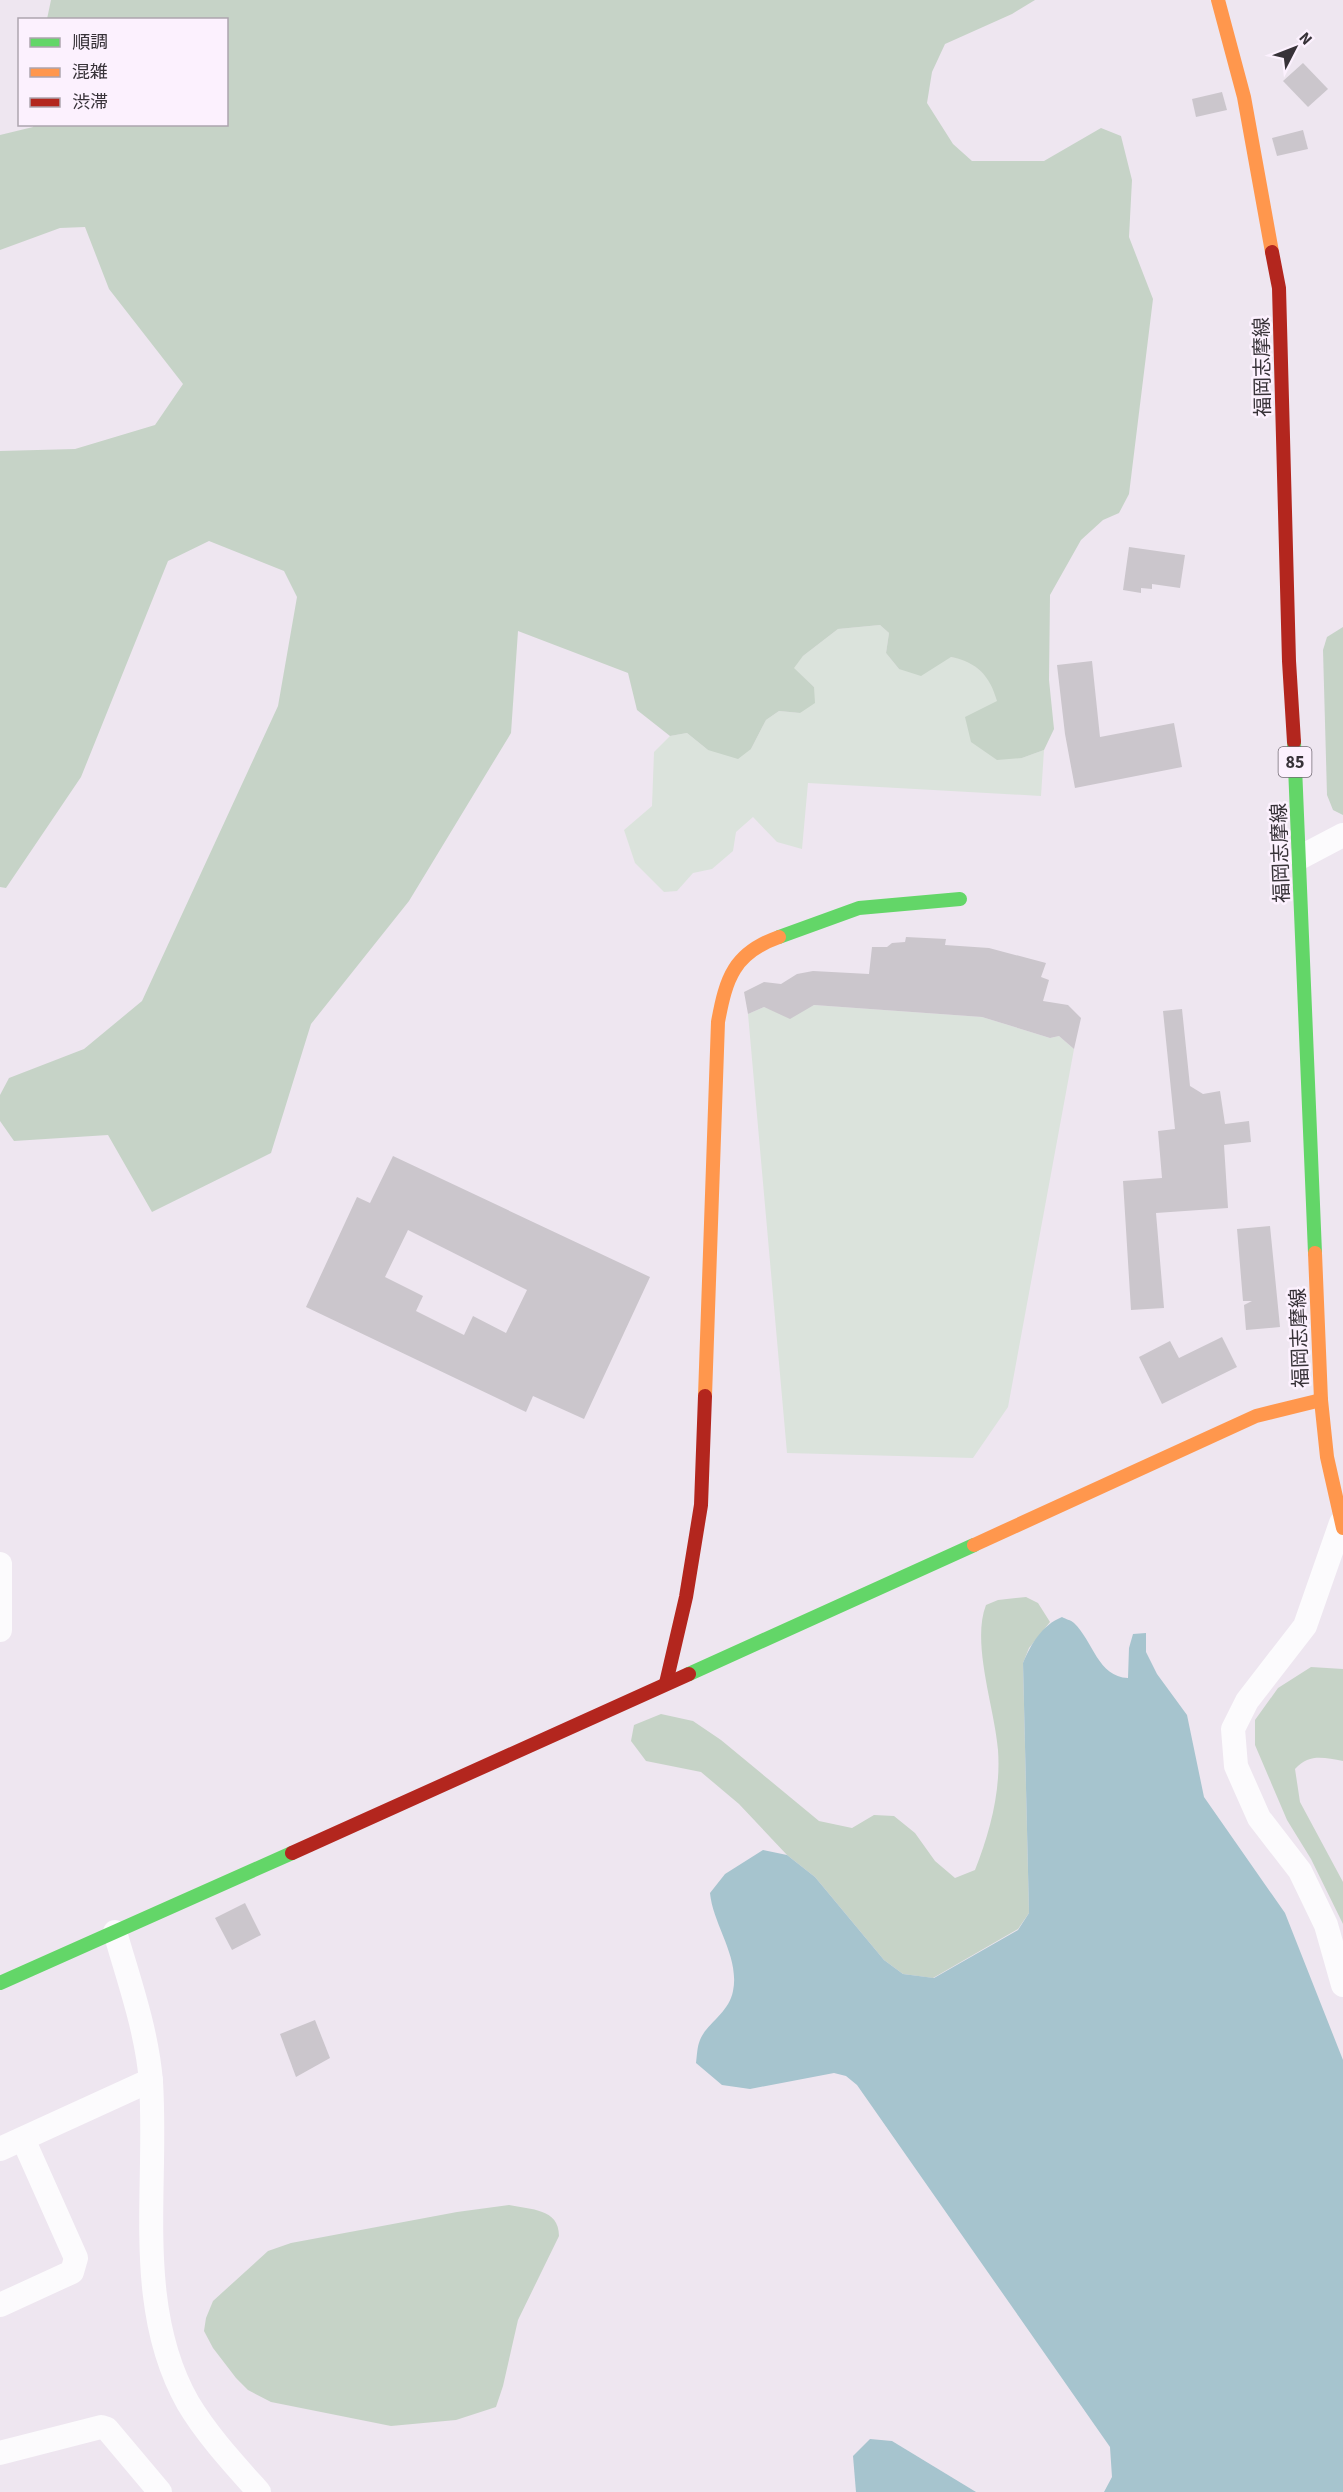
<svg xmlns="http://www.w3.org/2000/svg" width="1343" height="2492" viewBox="0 0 1343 2492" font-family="'Source Sans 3','Noto Sans JP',sans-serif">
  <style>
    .green { fill: #dbe3dc }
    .forest { fill: #c6d3c7 }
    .water { fill: #a6c4ce }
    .building { fill: #cbc6cc; fill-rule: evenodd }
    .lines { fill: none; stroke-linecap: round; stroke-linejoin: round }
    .street { stroke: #fcfbfd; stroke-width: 24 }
    .fast { stroke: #63d668; stroke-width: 14 }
    .slow { stroke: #ff974d; stroke-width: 14 }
    .jam { stroke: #b3261e; stroke-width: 14 }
    .labels { text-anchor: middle; stroke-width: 5; stroke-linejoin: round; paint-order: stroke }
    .shield { fill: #fcf1fe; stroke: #726b73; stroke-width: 1.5 }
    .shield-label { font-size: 18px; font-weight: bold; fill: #373238 }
    .street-label { font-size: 20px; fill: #373238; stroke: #fcf1fe }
  </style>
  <rect width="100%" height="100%" fill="#eee6f0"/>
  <g class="green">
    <path d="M880,625L889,633L886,653L899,669L951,657L968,660L991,680L1022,758L1044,750L1041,796L808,783L802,849L777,842L753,817L736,832L733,851L712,869L693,873L677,891L664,892L635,863L624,830L652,806L654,752L670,736L687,733L708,750L751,749L766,720L779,711L800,713L814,687L793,668L803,656L838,629Z"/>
    <path d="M814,1005L982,1017L1050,1038L1059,1036L1074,1049L1008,1407L973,1458L787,1453L748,1014L764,1007L790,1016Z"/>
  </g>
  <g class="forest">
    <path d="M51,0H1035L1012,14L945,44L932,72L927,103L953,144L972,161H1044L1101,128L1121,136L1132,180L1129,237L1153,299L1129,494L1119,513L1103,520L1081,540L1050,595L1049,680L1054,729L1044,750L1022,758L997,760L971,742L965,717L997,701C990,676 977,662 951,657L921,676L899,669L886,653L889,633L880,625L838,629L803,656L794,668L814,687L815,703L800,713L779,711L766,720L751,749L738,759L708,750L687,733L670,736L637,710L628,673L518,631L511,733L409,901L311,1024L271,1153L152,1212L108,1135L14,1141L0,1121V1095L9,1078L84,1049L142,1001L278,706L297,597L284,571L209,541L168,561L81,777L6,888L0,887V451L75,449L155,425L183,384L109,289L85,227L60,228L0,250V135L33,127L34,124H226V20L47,19Z"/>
    <path d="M1343,627V815L1333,810L1327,795L1323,650L1327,637Z"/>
    <path d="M1026,1597L1038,1603L1050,1622L1029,1648L1023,1663L1029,1913L1018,1929L933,1978L903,1974L884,1960L815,1877L787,1855L739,1804L701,1772L646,1761L631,1741L634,1725L661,1714L693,1721L721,1740L819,1821L852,1828L874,1815L894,1816L915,1833L935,1861L955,1878L975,1870C990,1832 1001,1791 998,1750C995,1709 971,1643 986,1605L998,1600Z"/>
    <path d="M1311,1667L1343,1669V1761C1324,1758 1310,1753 1295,1769L1300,1802L1343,1882V1924L1311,1859L1287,1820L1255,1745V1720L1278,1688Z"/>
    <path d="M509,2205C531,2210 559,2208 559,2236L518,2320L503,2386L496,2407L456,2420L391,2426L271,2402L248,2390L236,2378L213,2348L204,2331L206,2318L213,2301L268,2251L291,2243L457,2212Z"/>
  </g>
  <g class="water">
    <path d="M1062,1617C1065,1619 1071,1620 1074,1623C1093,1641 1098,1677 1128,1678L1129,1648L1133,1634L1146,1633V1652L1157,1674L1187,1715L1204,1797L1285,1913L1343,2060V2492H1104L1112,2477L1110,2447L857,2085L846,2076L834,2073L750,2089L722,2085L696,2063C697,2056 697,2047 700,2040C706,2024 729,2013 733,1991C740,1957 713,1925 710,1893L725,1874L763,1850L787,1855L815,1877L884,1960L903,1974L934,1978L1018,1930L1029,1913L1023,1663C1031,1644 1042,1625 1062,1617Z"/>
    <path d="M870,2439L892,2441L976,2492H856L853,2456Z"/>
  </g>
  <g class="building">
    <path d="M1303,63L1328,89L1308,107L1283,81Z"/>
    <path d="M1222,92L1227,110L1196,117L1192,99Z"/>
    <path d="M1303,130L1308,149L1277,156L1272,138Z"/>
    <path d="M1129,547L1185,555L1180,588L1152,584V589L1141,588V593L1123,590Z"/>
    <path d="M1092,661L1100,737L1174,723L1182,767L1075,788L1065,734L1057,665Z"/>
    <path d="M906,937L946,939L945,945L989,948L1046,963L1041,977L1049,980L1043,1001L1068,1005L1081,1018L1074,1049L1059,1036L1050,1038L982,1017L814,1005L790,1019L764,1007L748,1014L744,992L764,982L781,984L797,974L813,971L869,974L872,947H887L892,943L905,942Z"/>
    <path d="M1182,1009L1190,1086L1203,1094L1220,1091L1225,1124L1249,1121L1251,1142L1224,1145L1228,1208L1156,1213L1164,1308L1131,1310L1123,1181L1162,1178L1158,1131L1175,1129L1163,1011Z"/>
    <path d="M393,1156L650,1277L584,1419L533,1396L526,1412L306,1307L357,1197L370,1203ZM408,1230L527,1290L506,1333L473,1316L464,1335L416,1311L423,1296L385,1277Z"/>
    <path d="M1270,1226L1280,1327L1246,1330L1244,1305L1252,1301H1243L1237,1229Z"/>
    <path d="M1222,1337L1237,1367L1162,1404L1139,1357L1170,1341L1179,1358Z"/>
    <path d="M245,1903L261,1935L232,1950L215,1918Z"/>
    <path d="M315,2020L330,2058L296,2077L280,2034Z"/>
  </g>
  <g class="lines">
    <g class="street">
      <path d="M1301,857L1343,835"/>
      <path d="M1341,1523L1305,1626L1247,1701L1233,1729L1236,1766L1259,1818L1300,1871L1326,1925L1343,1985"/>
      <path d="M0,1564V1630"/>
      <path d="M115,1932C129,1981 147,2031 151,2082C158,2188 133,2306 188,2403C207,2435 234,2464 259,2492"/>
      <path d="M0,2149L151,2080"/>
      <path d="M0,2305L72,2272L76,2258L23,2139"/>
      <path d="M0,2453L101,2427L107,2429L160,2492"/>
    </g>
    <g class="fast">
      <path d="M1294,742L1315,1253"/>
      <path d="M779,937L859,908L960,899"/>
      <path d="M689,1674L974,1545"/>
      <path d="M0,1983L292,1853"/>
    </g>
    <g class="slow">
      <path d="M1218,0L1244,97L1272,252"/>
      <path d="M1315,1253L1321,1400L1327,1457L1343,1528"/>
      <path d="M705,1396L718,1022C726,978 734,953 779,937"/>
      <path d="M974,1545L1256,1416L1321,1400"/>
    </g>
    <g class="jam">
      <path d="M1272,252L1279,288L1289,661L1294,742"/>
      <path d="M666,1683L686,1597L701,1505L705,1396"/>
      <path d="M292,1853L689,1674"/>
    </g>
  </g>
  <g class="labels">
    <rect class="shield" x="1278.5" y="747" width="33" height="30" rx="4.5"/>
    <g class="shield-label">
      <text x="1295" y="768">85</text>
    </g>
    <g class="street-label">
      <text transform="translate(1262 367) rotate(-91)" y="7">福岡志摩線</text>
      <text transform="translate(1280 853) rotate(-92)" y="7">福岡志摩線</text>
      <text transform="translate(1299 1338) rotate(-92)" y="7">福岡志摩線</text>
    </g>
  </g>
  <rect x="18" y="18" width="210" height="108" fill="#fcf1fe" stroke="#ada5af" stroke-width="1.5"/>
  <rect x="30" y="38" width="30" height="9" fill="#63d668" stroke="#ada5af" stroke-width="1.5"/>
  <text x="72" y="48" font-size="18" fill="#373238">順調</text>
  <rect x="30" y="68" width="30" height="9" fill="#ff974d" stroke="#ada5af" stroke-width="1.5"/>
  <text x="72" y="78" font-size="18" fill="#373238">混雑</text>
  <rect x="30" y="98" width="30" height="9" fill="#b3261e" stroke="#ada5af" stroke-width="1.5"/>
  <text x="72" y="108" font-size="18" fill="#373238">渋滞</text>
  <g transform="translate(1295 48) rotate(48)" stroke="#fcf1fe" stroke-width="4.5" paint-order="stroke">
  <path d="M0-4.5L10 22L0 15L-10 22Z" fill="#373238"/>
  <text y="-9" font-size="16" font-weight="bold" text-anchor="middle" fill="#373238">N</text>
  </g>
</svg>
